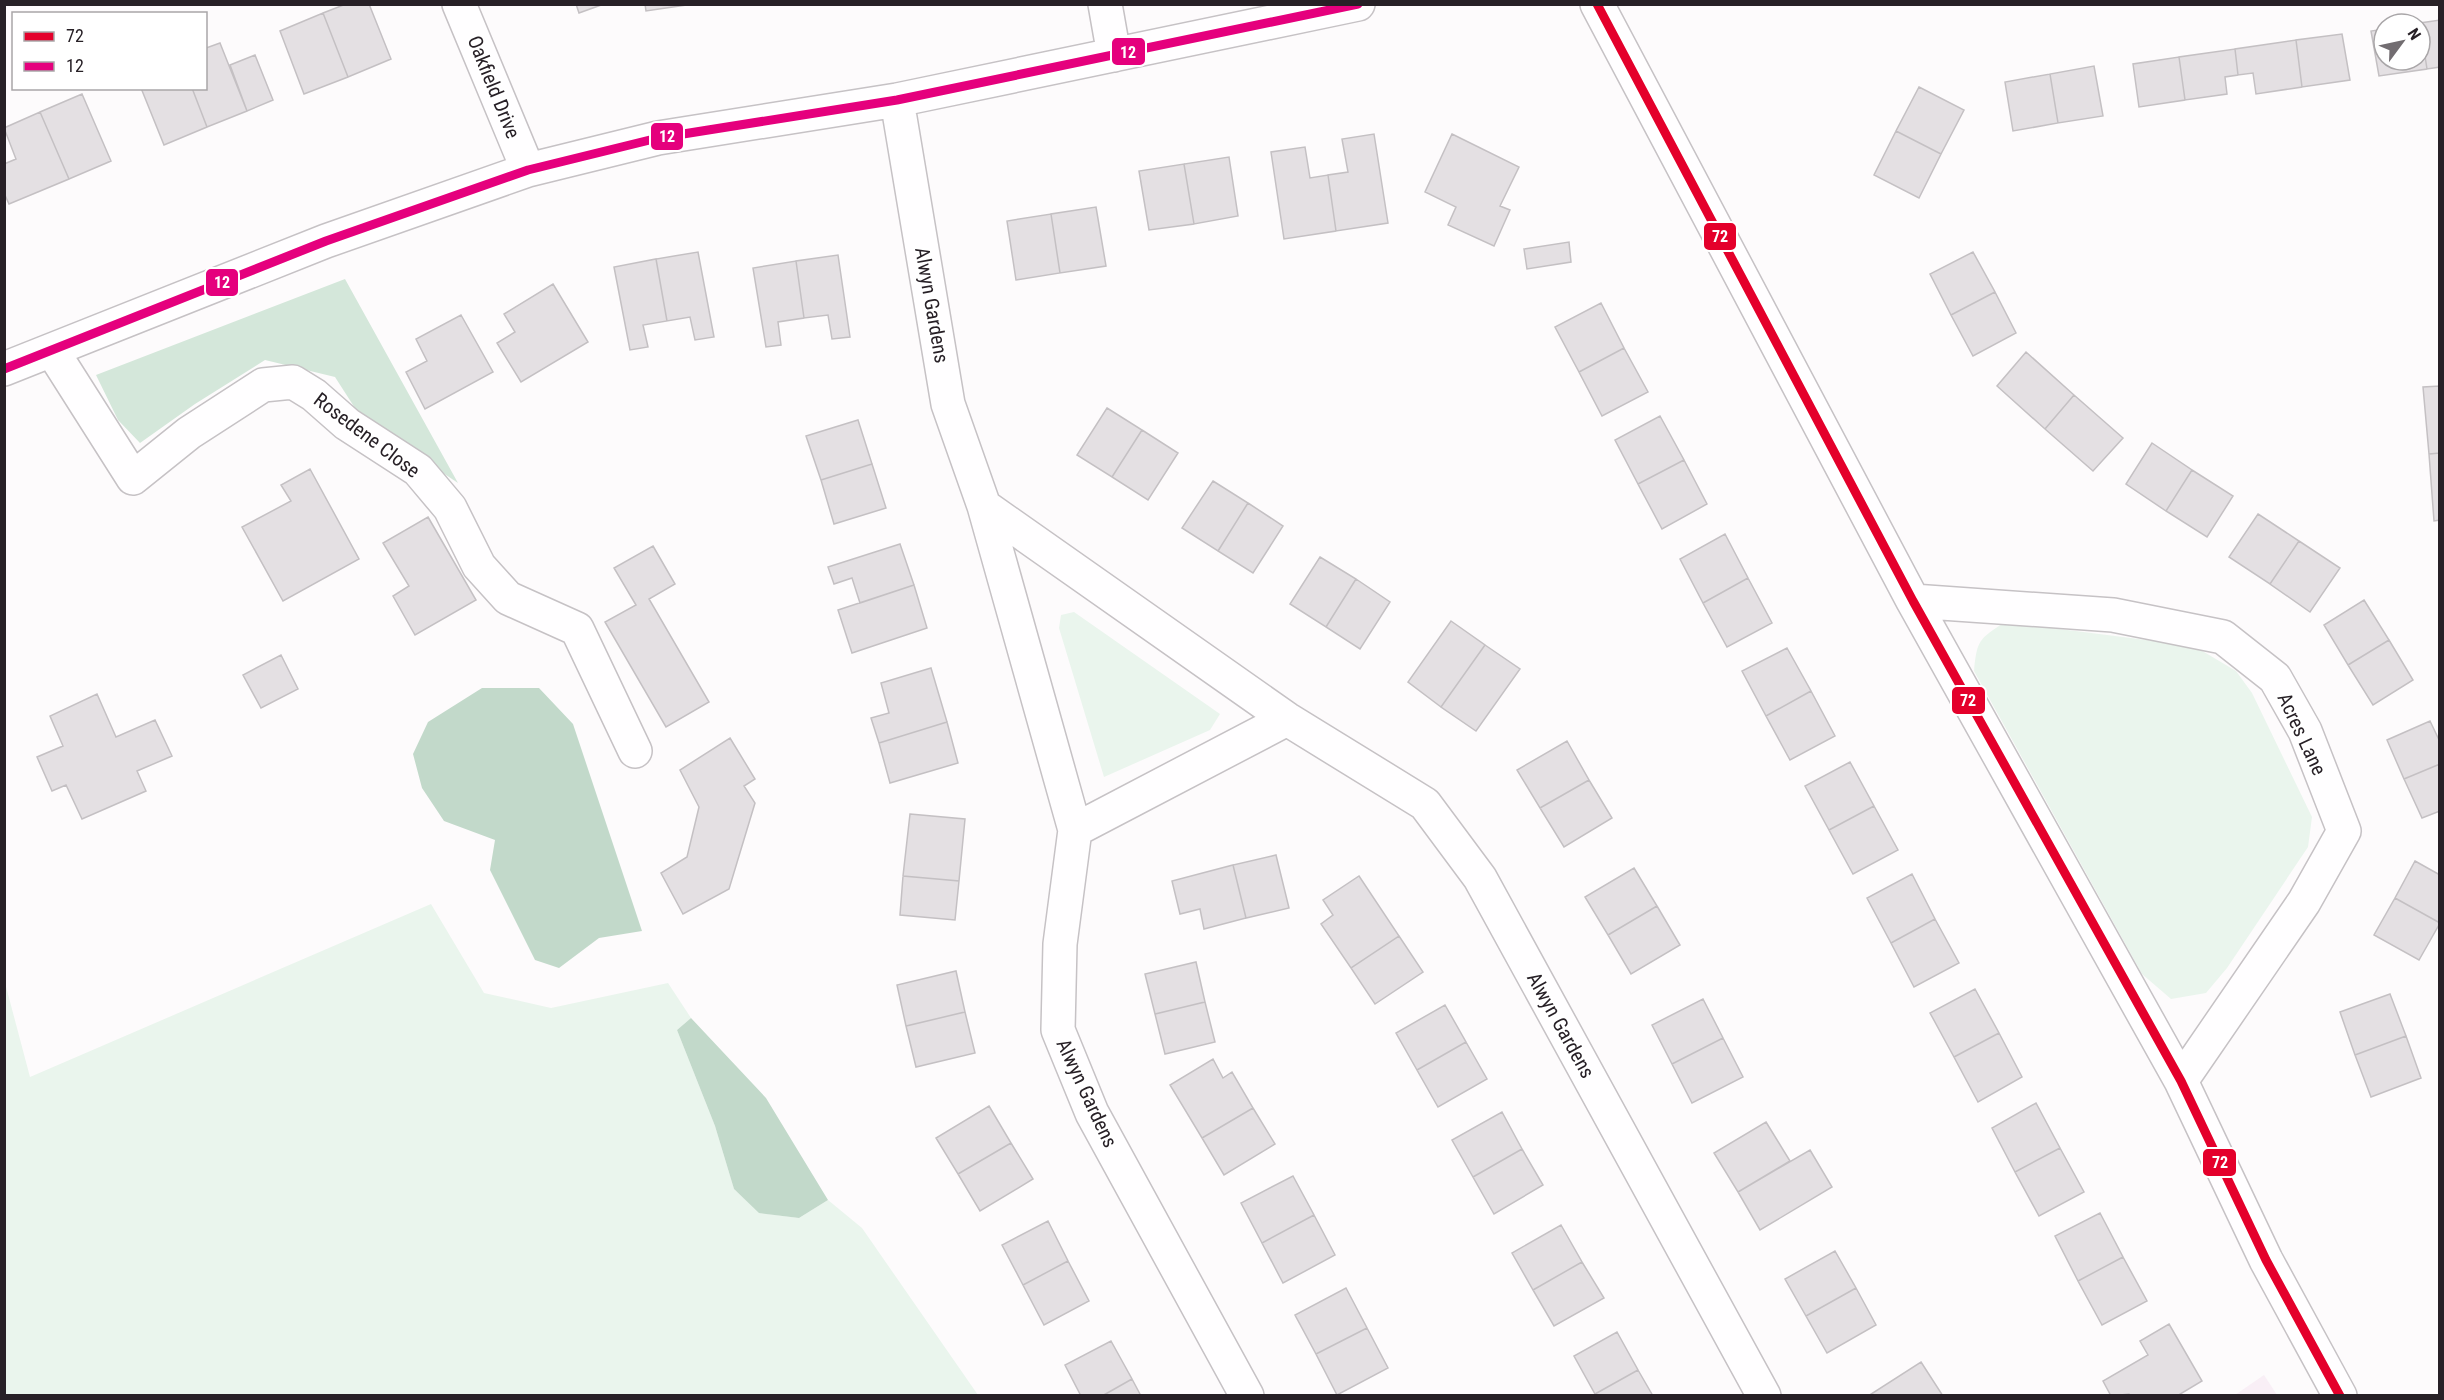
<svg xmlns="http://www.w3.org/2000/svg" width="2444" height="1400" font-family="'Roboto Condensed',sans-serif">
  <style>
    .built { fill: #f9eff6 }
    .green { fill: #eaf5ed }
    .forest { fill: #d4e7da }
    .water { fill: #c2d9ca }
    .building { fill: #e4e0e3; stroke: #c4c0c3; stroke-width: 1.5 }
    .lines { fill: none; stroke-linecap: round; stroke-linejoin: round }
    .minor-casing { stroke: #c6c2c5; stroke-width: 36 }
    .minor { stroke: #fffeff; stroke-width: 33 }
    .bus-1-casing { stroke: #fff; stroke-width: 14 }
    .bus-2-casing { stroke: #fff; stroke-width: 14 }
    .bus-1 { stroke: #e4002b; stroke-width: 9 }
    .bus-2 { stroke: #e5007d; stroke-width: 9 }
    .labels { text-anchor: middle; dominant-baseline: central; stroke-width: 4.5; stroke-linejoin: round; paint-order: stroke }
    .street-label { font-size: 20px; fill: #272026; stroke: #fff }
    .line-badge { stroke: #fff; stroke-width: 2 }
    .badge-label { font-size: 16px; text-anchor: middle; font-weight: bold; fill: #fff }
  </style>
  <rect width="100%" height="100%" fill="#fdfbfc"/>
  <!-- built -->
  <path class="built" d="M2264 1375 2277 1395H2235Z"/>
  <!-- green -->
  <path class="green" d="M1074 612 1220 714 1210 730 1104 777 1059 628 1061 615Z
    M2005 622 2194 646 2236 671 2252 693 2312 817 2308 847 2227 968 2206 993 2171 999 2142 974 1974 671C1977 640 1979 639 2005 622Z
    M431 904 484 993 551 1008 668 983 691 1018 677 1030 715 1126 734 1189 760 1213 799 1218 828 1200 862 1228 978 1395H5L4 979 30 1077Z"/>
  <!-- forest -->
  <path class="forest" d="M345 279 458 483 362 419 335 377 265 360 195 404 140 443 118 420 96 375Z"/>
  <!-- water -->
  <path class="water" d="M482 688H539L573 724 642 931 599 938 559 968 535 960 490 870 495 840 444 821 422 788 413 754 428 722Z
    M691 1018 766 1098 828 1200 799 1218 759 1213 734 1189 715 1126 677 1030Z"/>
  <!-- building -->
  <path class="building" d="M346 4H369L391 59 348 77 323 13Z
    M576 4H604L579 13Z
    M645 4H686V5L646 11Z
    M323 13 348 77 304 94 280 31Z
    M2440 20V67L2427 69 2420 23Z
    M2420 23 2427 69 2379 76 2371 31 2384 29V60H2420V24H2416Z
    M2342 34 2350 80 2302 87 2296 40Z
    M2296 40 2302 87 2256 94 2253 73 2238 75 2235 49Z
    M220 43 247 111 207 127 192 88H206V48Z
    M2235 49 2238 75 2225 77 2227 94 2185 100 2179 57Z
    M255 55 273 100 247 111 230 65Z
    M2179 57 2185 100 2139 107 2133 64Z
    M2094 66 2103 116 2058 123 2050 74Z
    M2050 74 2058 123 2013 131 2005 82Z
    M1919 87 1964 110 1941 154 1896 131Z
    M141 88H192L207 127 164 145Z
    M82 94 111 161 69 179 40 112Z
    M40 112 69 179 9 204 4 193V164L16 159 4 128Z
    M1896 131 1941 154 1919 198 1874 175Z
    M1374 134 1388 223 1336 231 1328 175 1348 172 1342 139Z
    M1452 134 1519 167 1500 206 1510 210 1494 246 1448 225 1456 207 1425 192Z
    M1305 147 1310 178 1328 175 1336 231 1284 239 1271 152Z
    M1229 157 1238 216 1194 224 1184 164Z
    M1184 164 1194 224 1149 230 1139 171Z
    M1096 207 1106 266 1060 273 1051 214Z
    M1051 214 1060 273 1016 280 1007 221Z
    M1569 242 1571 262 1527 269 1524 249Z
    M698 252 714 337 695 340 690 317 667 321 656 259Z
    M1973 252 1995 292 1951 315 1930 274Z
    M838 255 850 337 832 339 828 315 804 318 796 261Z
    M656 259 667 321 643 325 648 347 630 350 614 267Z
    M796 261 804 318 778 322 781 345 766 347 753 268Z
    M553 284 588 342 521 382 497 343 515 332 504 314Z
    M1995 292 2016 333 1973 356 1951 315Z
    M1601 303 1624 348 1579 372 1555 327Z
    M461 315 493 372 425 409 406 372 427 361 416 339Z
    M1624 348 1648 392 1602 416 1579 372Z
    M2026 352 2074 395 2045 429 1997 386Z
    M2440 386V453L2429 454 2423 387Z
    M2074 395 2123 438 2093 471 2045 429Z
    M1107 408 1142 430 1112 477 1077 455Z
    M1660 416 1684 460 1638 484 1615 440Z
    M858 420 872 464 821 480 806 436Z
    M1142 430 1178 453 1148 500 1112 477Z
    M2152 443 2192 470 2166 511 2126 484Z
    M2440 453V520L2434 521 2429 454Z
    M1684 460 1707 504 1662 529 1638 484Z
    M872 464 886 508 834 524 821 480Z
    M310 469 359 559 283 601 242 527 291 501 281 485Z
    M2192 470 2233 496 2207 537 2166 511Z
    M1213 481 1248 503 1218 551 1182 528Z
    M1248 503 1283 526 1253 573 1218 551Z
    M2258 514 2299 541 2270 584 2229 557Z
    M428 517 476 600 415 635 393 596 409 586 383 543Z
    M1725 534 1748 578 1703 603 1680 559Z
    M2299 541 2340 568 2310 612 2270 584Z
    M900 544 914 585 860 603 852 578 834 584 828 567Z
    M653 546 675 584 649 599 709 702 666 727 605 622 636 605 614 568Z
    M1320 557 1356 579 1326 627 1290 604Z
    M1748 578 1772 623 1727 647 1703 603Z
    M1356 579 1390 602 1360 649 1326 627Z
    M914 585 927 628 852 653 838 610Z
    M2364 600 2389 640 2348 665 2324 625Z
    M1451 621 1485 645 1441 707 1408 682Z
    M2389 640 2413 680 2373 705 2348 665Z
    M1485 645 1520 669 1476 731 1441 707Z
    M1787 648 1811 691 1766 716 1742 671Z
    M281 655 298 689 261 708 243 675Z
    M931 668 947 722 879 743 871 718 889 713 881 683Z
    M1811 691 1835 736 1790 760 1766 716Z
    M97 694 116 737 155 720 172 756 137 771 146 791 82 819 66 785 52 791 37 757 63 746 50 716Z
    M2430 721 2440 742V764L2404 779 2387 740Z
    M947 722 958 763 890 783 879 743Z
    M730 738 755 779 744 786 755 803 729 889 683 914 661 873 687 857 699 807 680 770Z
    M1567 741 1589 780 1540 808 1517 770Z
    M1850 762 1874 806 1829 830 1805 786Z
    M2440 764V811L2422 818 2404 779Z
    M1589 780 1612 818 1564 847 1540 808Z
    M1874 806 1898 850 1853 874 1829 830Z
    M910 814 965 819 959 881 903 876Z
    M1276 855 1289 908 1246 918 1233 865Z
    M2415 861 2440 875V923L2395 898Z
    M1233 865 1246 918 1204 929 1200 909 1180 914 1172 881Z
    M1634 868 1657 906 1608 935 1585 897Z
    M1912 874 1935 919 1891 943 1867 898Z
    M903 876 959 881 955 920 900 915Z
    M1359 876 1399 936 1351 968 1321 924 1333 915 1323 900Z
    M2395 898 2440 923 2419 960 2374 935Z
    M1657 906 1680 945 1631 974 1608 935Z
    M1935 919 1959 963 1914 987 1891 943Z
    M1399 936 1423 972 1375 1004 1351 968Z
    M1196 962 1205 1002 1155 1014 1145 974Z
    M956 971 965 1012 906 1026 897 985Z
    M1975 989 1999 1033 1954 1057 1930 1013Z
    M2390 994 2406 1036 2355 1055 2340 1012Z
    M1703 999 1723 1038 1672 1064 1652 1025Z
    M1205 1002 1215 1042 1165 1054 1155 1014Z
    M1445 1005 1466 1042 1417 1070 1396 1033Z
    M965 1012 975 1053 916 1067 906 1026Z
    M1999 1033 2022 1077 1978 1102 1954 1057Z
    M2406 1036 2421 1078 2371 1097 2355 1055Z
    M1723 1038 1743 1077 1692 1103 1672 1064Z
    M1466 1042 1487 1079 1438 1107 1417 1070Z
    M1213 1059 1223 1078 1232 1072 1253 1108 1202 1138 1170 1085Z
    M2036 1103 2060 1148 2015 1172 1992 1128Z
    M989 1106 1011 1143 958 1174 936 1138Z
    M1253 1108 1275 1144 1224 1175 1202 1138Z
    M1502 1112 1522 1149 1473 1177 1452 1140Z
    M1766 1122 1790 1161 1738 1192 1714 1153Z
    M1011 1143 1033 1179 980 1211 958 1174Z
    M2060 1148 2084 1192 2039 1216 2015 1172Z
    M1522 1149 1543 1185 1494 1214 1473 1177Z
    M1810 1150 1832 1187 1760 1230 1738 1192Z
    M1293 1176 1314 1215 1262 1243 1241 1203Z
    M2100 1213 2123 1257 2078 1281 2055 1236Z
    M1314 1215 1335 1255 1283 1283 1262 1243Z
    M1048 1221 1068 1261 1023 1285 1002 1245Z
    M1561 1225 1582 1262 1533 1290 1512 1253Z
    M1835 1251 1856 1288 1806 1316 1785 1279Z
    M2123 1257 2147 1301 2102 1325 2078 1281Z
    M1068 1261 1089 1301 1044 1325 1023 1285Z
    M1582 1262 1604 1298 1554 1326 1533 1290Z
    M1346 1288 1367 1328 1316 1354 1295 1315Z
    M1856 1288 1876 1325 1827 1353 1806 1316Z
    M2169 1324 2202 1381 2177 1396H2131L2129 1394 2111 1396 2103 1381 2148 1355 2140 1341Z
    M1367 1328 1388 1368 1337 1395 1316 1354Z
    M1617 1332 1638 1370 1595 1394 1574 1356Z
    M1111 1341 1132 1379 1102 1396H1081L1065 1365Z
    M1921 1362 1943 1396H1868Z
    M1638 1370 1653 1396H1596L1595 1394Z
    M1132 1379 1141 1396H1102Z"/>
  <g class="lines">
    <defs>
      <path id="minor" d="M459 4 528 170
        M1105 4 1114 55
        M1597 4 1913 601 2181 1081 2266 1260 2340 1396
        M897 100 948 404 984 506 1287 719 1425 804 1480 878 1764 1396
        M53 352 133 478 189 433 263 385 293 382 314 395 347 424 418 470 450 508 479 566 508 598 577 629 635 751
        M4 369 326 241 528 170 658 138 897 100 1358 4
        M984 506 1075 830
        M1913 601 2113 615 2223 637 2275 678 2305 731 2344 831 2304 902 2181 1081
        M1247 1396 1092 1113 1058 1030 1060 944 1075 830 1287 719"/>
    </defs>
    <!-- minor casing -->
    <use href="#minor" class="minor-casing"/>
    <!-- minor -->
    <use href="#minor" class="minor"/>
    <defs>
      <path id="bus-1" d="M1597 4 1913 601 2181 1081 2266 1260 2340 1396"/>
      <path id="bus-2" d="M4 369 326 241 528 170 658 138 897 100 1358 4"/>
    </defs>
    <!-- bus-1 casing -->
    <use href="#bus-1" class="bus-1-casing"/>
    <!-- bus-2 casing -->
    <use href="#bus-2" class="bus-2-casing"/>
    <!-- bus-1 -->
    <use href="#bus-1" class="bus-1"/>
    <!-- bus-2 -->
    <use href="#bus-2" class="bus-2"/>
  </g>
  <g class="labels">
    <!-- street labels -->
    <g class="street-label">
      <text transform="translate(494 87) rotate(68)">Oakfield Drive</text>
      <text transform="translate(932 305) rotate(80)">Alwyn Gardens</text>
      <text transform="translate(367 435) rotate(37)">Rosedene Close</text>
      <text transform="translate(2302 734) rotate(65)">Acres Lane</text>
      <text transform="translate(1561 1025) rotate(61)">Alwyn Gardens</text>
      <text transform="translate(1087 1093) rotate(65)">Alwyn Gardens</text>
    </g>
  </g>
  <g class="line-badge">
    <rect x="1111" y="37" width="35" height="29" rx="6" fill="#e5007d"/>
    <rect x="650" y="122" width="34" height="29" rx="6" fill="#e5007d"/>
    <rect x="1703" y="222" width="34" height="29" rx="6" fill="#e4002b"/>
    <rect x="205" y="268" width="34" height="29" rx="6" fill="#e5007d"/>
    <rect x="1951" y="686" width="35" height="29" rx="6" fill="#e4002b"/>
    <rect x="2202" y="1148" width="35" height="29" rx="6" fill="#e4002b"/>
  </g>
  <g class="badge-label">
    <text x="1128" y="58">12</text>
    <text x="667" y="142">12</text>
    <text x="1720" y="242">72</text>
    <text x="222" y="288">12</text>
    <text x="1968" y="706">72</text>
    <text x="2220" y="1168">72</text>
  </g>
  <!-- border -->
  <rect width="2444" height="1400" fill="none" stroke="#272026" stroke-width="12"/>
  <!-- legend -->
  <rect x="12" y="12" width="195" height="78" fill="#ffffff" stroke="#a9a6a8" stroke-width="1.5"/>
  <rect x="24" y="32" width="30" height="9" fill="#e4002b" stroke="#a9a6a8" stroke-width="1.5"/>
  <text x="66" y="42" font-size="18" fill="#272026">72</text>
  <rect x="24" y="62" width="30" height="9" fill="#e5007d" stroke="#a9a6a8" stroke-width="1.5"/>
  <text x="66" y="72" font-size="18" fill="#272026">12</text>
  <!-- north arrow -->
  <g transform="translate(2402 42) rotate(57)"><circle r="28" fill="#ffffff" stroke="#a9a6a8" stroke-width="1.5"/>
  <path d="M0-4.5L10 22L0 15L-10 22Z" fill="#726d71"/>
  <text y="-9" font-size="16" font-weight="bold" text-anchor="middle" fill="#272026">N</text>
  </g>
</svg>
